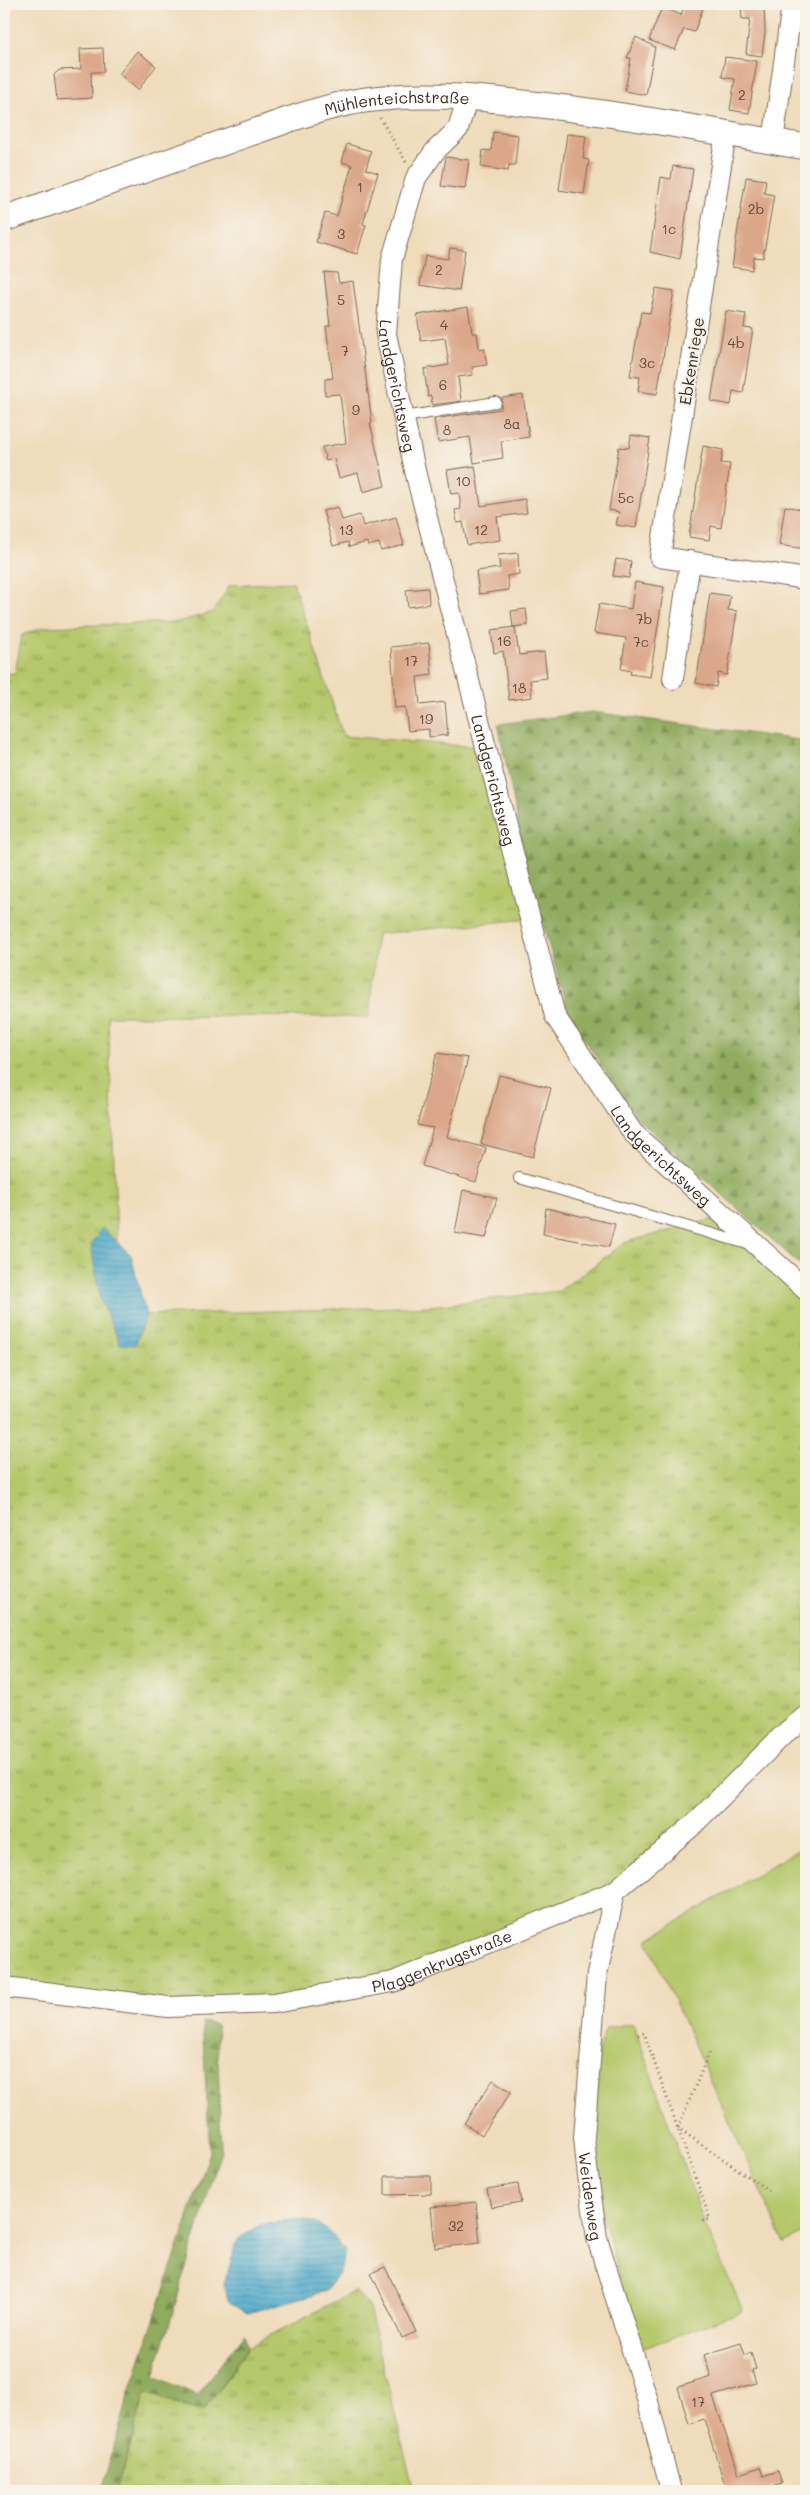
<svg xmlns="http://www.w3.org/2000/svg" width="810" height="2495" font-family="Mali,sans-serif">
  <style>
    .grass { fill: url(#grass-tufts); stroke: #787844 }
    .forest { fill: url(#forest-firs); stroke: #666b3e }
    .green { fill: #b5c76a; stroke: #787844 }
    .water { fill: url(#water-rules); stroke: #446a74 }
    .building { fill: #dba78a }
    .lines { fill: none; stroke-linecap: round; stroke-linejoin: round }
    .service-casing { stroke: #7a6855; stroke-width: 12 }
    .minor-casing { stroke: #7a6855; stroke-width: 22 }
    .tertiary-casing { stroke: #7a6855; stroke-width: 27 }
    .path { stroke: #7a6855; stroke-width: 3; stroke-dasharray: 1 4; stroke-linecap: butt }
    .service { stroke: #fff; stroke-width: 10 }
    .minor { stroke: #fff; stroke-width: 20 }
    .tertiary { stroke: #fff; stroke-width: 25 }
    .labels { text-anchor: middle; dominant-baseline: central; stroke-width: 4.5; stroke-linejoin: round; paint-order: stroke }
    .number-label { font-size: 14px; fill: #634939 }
    .street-label { font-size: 16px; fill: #3b2a1e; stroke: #f7f3e8 }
  </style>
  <defs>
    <pattern id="grass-tufts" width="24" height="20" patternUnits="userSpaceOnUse" patternTransform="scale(1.25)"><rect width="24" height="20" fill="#b5c76a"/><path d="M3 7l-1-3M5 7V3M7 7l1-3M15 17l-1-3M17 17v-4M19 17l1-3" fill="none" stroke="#94a257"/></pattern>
    <pattern id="forest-firs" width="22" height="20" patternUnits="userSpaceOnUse" patternTransform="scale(1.25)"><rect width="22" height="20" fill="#90ac5e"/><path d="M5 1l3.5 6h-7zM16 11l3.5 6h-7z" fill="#778c4d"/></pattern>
    <pattern id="water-rules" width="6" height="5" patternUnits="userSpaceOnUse" patternTransform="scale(1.25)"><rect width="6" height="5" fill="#4da9cb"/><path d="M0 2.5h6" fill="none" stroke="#418aa4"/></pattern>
  </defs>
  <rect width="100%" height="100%" fill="#f7f3e8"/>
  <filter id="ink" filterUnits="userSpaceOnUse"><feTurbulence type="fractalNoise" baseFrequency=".02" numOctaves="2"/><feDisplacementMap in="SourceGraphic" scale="10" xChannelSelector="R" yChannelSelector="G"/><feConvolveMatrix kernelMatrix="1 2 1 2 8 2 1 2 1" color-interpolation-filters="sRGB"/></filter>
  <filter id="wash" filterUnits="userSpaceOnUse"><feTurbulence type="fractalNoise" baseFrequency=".0096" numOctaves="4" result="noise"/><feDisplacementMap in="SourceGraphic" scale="20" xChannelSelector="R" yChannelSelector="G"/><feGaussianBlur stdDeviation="1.12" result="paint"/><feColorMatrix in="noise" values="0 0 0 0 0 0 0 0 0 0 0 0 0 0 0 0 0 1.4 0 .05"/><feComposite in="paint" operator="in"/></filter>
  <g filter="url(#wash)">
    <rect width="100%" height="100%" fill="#efdcbb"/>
    <!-- grass -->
    <path class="grass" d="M293 582 343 736 478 747 529 919 377 934 369 1017 108 1016 117 1241 135 1345 146 1315 431 1306 559 1291 626 1242 725 1216 806 1290V1716L615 1891 393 1982 219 2006 4 1987V674L15 673 22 635 44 627 178 622 213 612 230 585Z
      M355 2291 368 2305 414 2491H117L145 2392 203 2412 248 2347Z"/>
    <!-- forest -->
    <path class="forest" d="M592 712 806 741V1270L637 1118 570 1018 529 877 498 724Z
      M202 2022 217 2025 221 2150 154 2376 197 2395 244 2334 248 2347 203 2412 145 2393 117 2491H101L129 2395 210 2152Z"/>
    <!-- green -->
    <path class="green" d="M806 1845V2232L784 2243 647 1940Z
      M633 2023 703 2220 743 2311 639 2350 602 2214 593 2135 598 2051 606 2028Z"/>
    <!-- water -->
    <path class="water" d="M102 1228 131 1255 146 1315 135 1345 120 1344 100 1299 91 1245Z
      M296 2219C322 2221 329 2231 345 2251L340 2271 326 2291 247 2313 228 2301 224 2283 238 2239 260 2225Z"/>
    <g id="blocks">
      <!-- building -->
      <path class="building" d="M685 4 703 8 694 32 684 29 675 50 649 40 662 7 681 15Z
        M741 4H764L765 32 762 56 746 54 750 19H742Z
        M636 37 655 47 646 95 625 91 631 58H627Z
        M103 48 104 72H91L92 98 57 100 54 75 59 70 81 69 80 49Z
        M137 51 156 66 138 90 119 74Z
        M725 57 757 61 749 113 730 110 735 79 722 77Z
        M493 132 518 135 515 165H509L508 171 481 167 483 150 491 151Z
        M567 134 586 136 583 159 589 160 584 194 559 190Z
        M347 144 371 151 366 169 378 173 363 224 366 225 357 254 316 242 325 213 337 216 352 165 342 162Z
        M446 157 469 160 465 189 441 186Z
        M673 166 693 169 680 259 650 252 661 177 671 179Z
        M746 177 766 180 764 193 774 195 763 258 754 257 752 270 732 267Z
        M450 248 465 250 459 291 420 285 425 256 448 259Z
        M324 272 337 273 339 283 353 281 372 423H370L385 486 363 492 358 473 339 478 334 459 326 461 322 447 346 443 340 394 325 395V379L333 378 326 326H330Z
        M656 288 674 291 657 394 638 391 640 377 630 376 641 312 650 313Z
        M468 307 472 333H477L479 349 484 348 487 365 472 367 473 375 458 377 461 401 432 405 431 396 428 397 424 369 449 365 445 338 421 341 417 315Z
        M726 311 746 314 744 328 753 329 743 393 733 391 731 405 711 401Z
        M523 395 529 437 501 441 503 458 474 463 470 437 438 442 434 419 501 409 502 398Z
        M631 435 650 438 636 528 616 525 619 512 609 510 619 447 629 448Z
        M703 446 723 450 721 463 730 464 721 528 711 526 709 540 689 537Z
        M475 466 481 506 525 499 527 513 497 517 500 540 467 545 463 522 457 523 455 510 461 509 459 493 451 494 447 470Z
        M785 506 806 510V549L779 545Z
        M338 507 342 520 360 515 363 526 396 517 404 545 381 551 379 543 368 546 367 542 349 547 348 542 333 546 323 511Z
        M518 553 519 574 507 576 509 590 479 594 476 571 500 568 498 555Z
        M616 559 631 561 629 578 613 576Z
        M635 582 664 587 650 677 630 674 631 671 621 669 626 638 594 633 599 604 631 609Z
        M428 588 429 604 408 607 406 590Z
        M710 593 730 596 728 610 737 611 727 675 718 673 716 687 696 683Z
        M526 609 528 625 513 627 511 611Z
        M515 627 519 655 544 652 547 678 530 680 532 697 509 700 503 651 494 653 491 630Z
        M429 643 432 675 417 677 420 705 445 702 448 735 429 737V729L408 731 405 707 395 708 391 647Z
        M437 1053 468 1058 447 1137 486 1148 476 1182 422 1166 433 1128 417 1125Z
        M499 1075 551 1088 533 1157 481 1144Z
        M463 1190 497 1198 486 1238 455 1233Z
        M546 1208 615 1224 609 1247 543 1234Z
        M493 2080 511 2092 482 2135 464 2123Z
        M385 2176H431V2194L385 2195Z
        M518 2184 521 2202 491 2207 487 2189Z
        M476 2202 480 2243 435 2248 431 2207Z
        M385 2267 416 2332 402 2338 371 2273Z
        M741 2343 745 2355 751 2353 756 2369 752 2370 756 2383 713 2396 739 2474 760 2467 763 2476 778 2471 782 2484 760 2491H727L704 2419 689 2424 678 2387 711 2377 704 2355Z"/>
    </g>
  </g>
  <g filter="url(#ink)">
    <use href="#blocks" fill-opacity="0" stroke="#7a6855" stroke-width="1"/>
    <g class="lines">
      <defs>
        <path id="service" d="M404 417 496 402
          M519 1178 751 1245"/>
        <g id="minor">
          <path id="s1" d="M468 96 458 129 435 151 416 178 392 259 386 334 416 475 555 1016 633 1133 806 1290"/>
          <path d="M726 133 660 557 806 579"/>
          <path d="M773 142 792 4"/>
          <path d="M673 679 690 561"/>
          <path id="s2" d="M615 1891 597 1974 584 2137 587 2168 597 2238 647 2398 671 2491"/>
          <path id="s3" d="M4 1987 168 2007 274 2003 393 1982 615 1891 692 1826 784 1734 806 1716"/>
        </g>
        <g id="tertiary">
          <path id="s4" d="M4 219 285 121C311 112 338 104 365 100 421 92 477 97 532 104 624 114 715 132 806 147"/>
        </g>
      </defs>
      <!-- service casing -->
      <use href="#service" class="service-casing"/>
      <!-- minor casing -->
      <use href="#minor" class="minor-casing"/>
      <!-- tertiary casing -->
      <use href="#tertiary" class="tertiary-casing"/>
      <!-- path -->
      <path class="path" d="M380 118 406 162
        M638 2035 644 2033 710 2219 703 2220
        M709 2053 678 2128 769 2191"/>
      <!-- service -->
      <use href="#service" class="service"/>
      <!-- minor -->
      <use href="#minor" class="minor"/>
      <!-- tertiary -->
      <use href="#tertiary" class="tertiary"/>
    </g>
  </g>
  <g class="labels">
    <!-- number labels -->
    <g class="number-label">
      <text x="742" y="94">2</text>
      <text x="360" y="186">1</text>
      <text x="756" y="208">2b</text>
      <text x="669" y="228">1c</text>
      <text x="341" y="233">3</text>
      <text x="439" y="269">2</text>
      <text x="341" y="299">5</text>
      <text x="444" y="324">4</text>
      <text x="736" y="342">4b</text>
      <text x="345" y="350">7</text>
      <text x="647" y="362">3c</text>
      <text x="443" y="384">6</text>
      <text x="356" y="409">9</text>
      <text x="512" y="423">8a</text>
      <text x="447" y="429">8</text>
      <text x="463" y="480">10</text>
      <text x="626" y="497">5c</text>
      <text x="346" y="529">13</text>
      <text x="481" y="529">12</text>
      <text x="644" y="618">7b</text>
      <text x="504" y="640">16</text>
      <text x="641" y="641">7c</text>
      <text x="411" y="660">17</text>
      <text x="519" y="687">18</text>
      <text x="426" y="718">19</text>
      <text x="456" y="2225">32</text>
      <text x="698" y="2401">17</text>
    </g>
    <!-- street labels -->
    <g class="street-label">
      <text stroke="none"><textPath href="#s4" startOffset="412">Mühlenteichstraße</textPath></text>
      <text transform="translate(691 361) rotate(-81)">Ebkenriege</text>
      <text stroke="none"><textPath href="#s1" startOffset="312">Landgerichtsweg</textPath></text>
      <text stroke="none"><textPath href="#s1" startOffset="718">Landgerichtsweg</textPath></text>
      <text stroke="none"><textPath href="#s1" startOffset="1138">Landgerichtsweg</textPath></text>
      <text stroke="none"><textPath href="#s3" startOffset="445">Plaggenkrugstraße</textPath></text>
      <text stroke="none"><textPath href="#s2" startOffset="308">Weidenweg</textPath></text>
    </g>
  </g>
  <!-- margin -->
  <rect width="810" height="2495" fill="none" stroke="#f7f3e8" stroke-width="20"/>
</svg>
